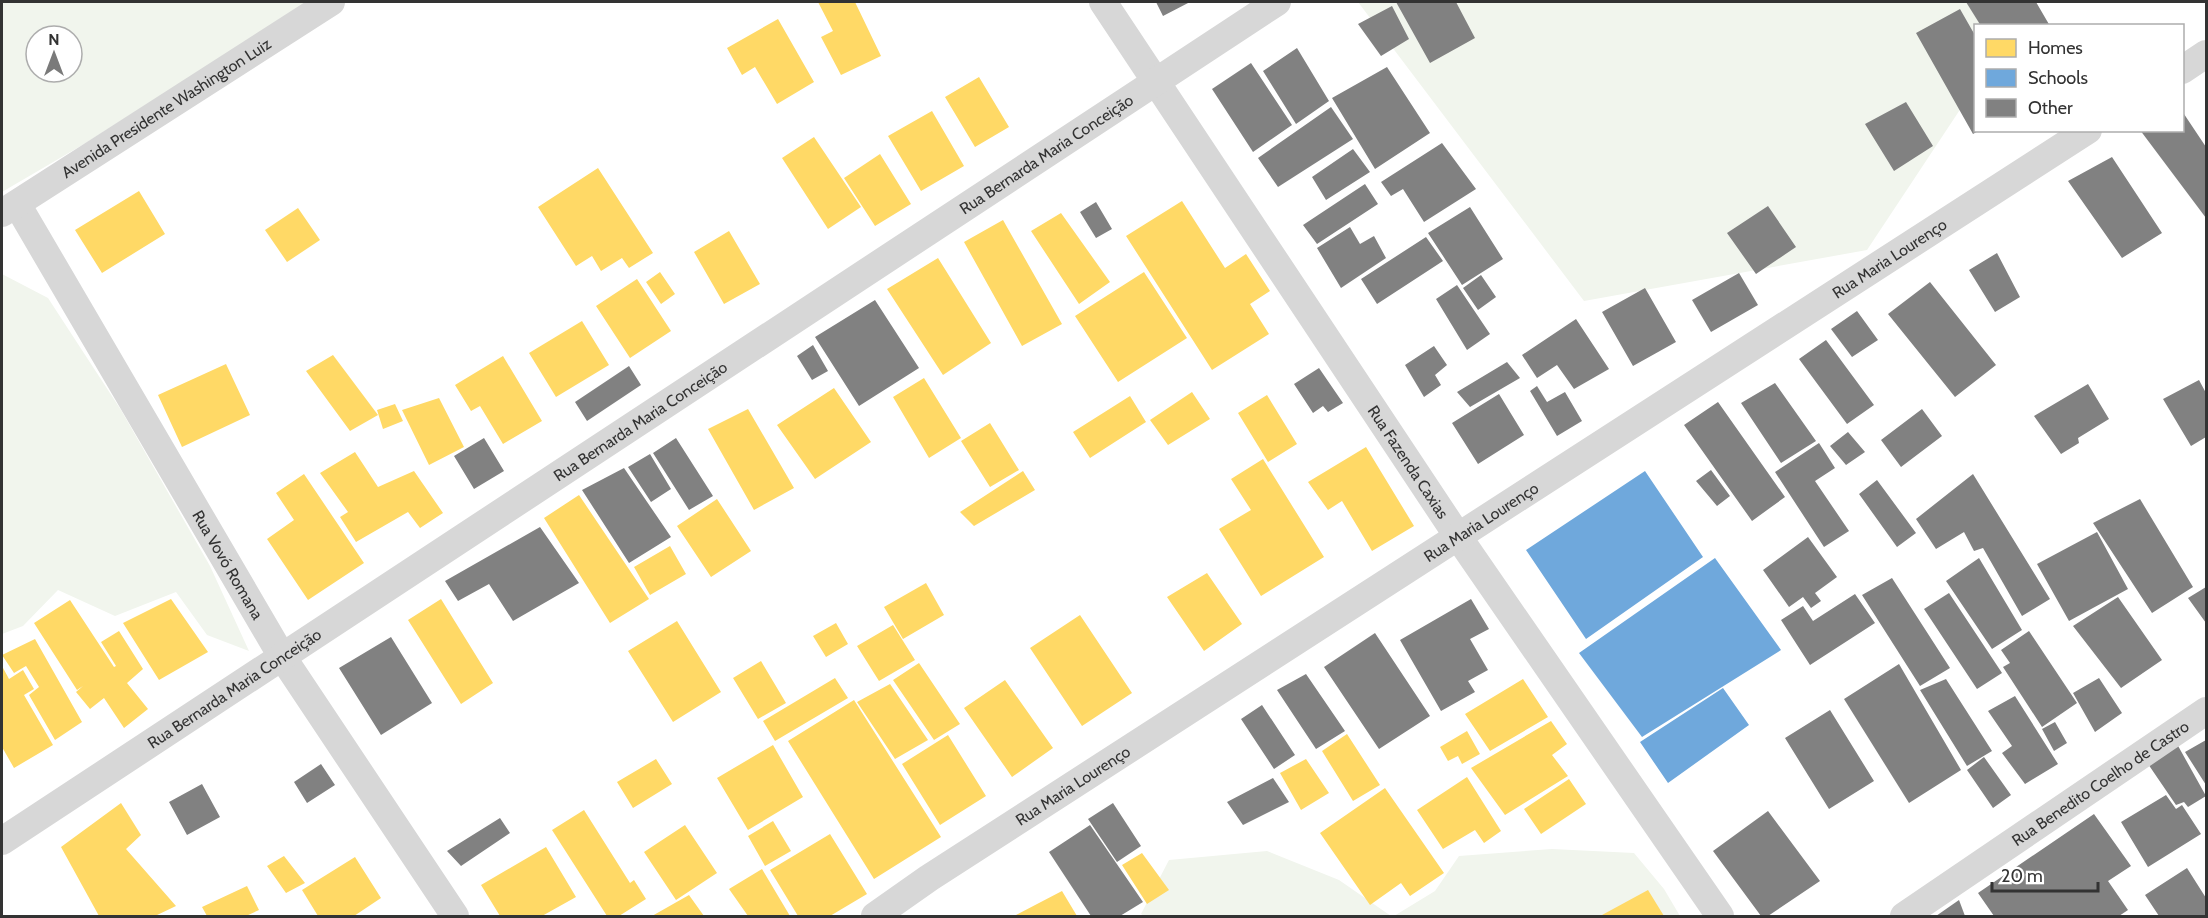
<svg xmlns="http://www.w3.org/2000/svg" width="2208" height="918" font-family="Cabin,sans-serif">
  <style>
    .green { fill: #f1f5ed; fill-rule: evenodd }
    .homes { fill: #ffd966 }
    .schools { fill: #6fa8dc }
    .building { fill: #818181 }
    .lines { fill: none; stroke-linecap: round; stroke-linejoin: round }
    .street { stroke: #d7d7d7; stroke-width: 28 }
    .labels { text-anchor: middle; dominant-baseline: central; stroke-width: 6; stroke-linejoin: round; paint-order: stroke }
    .street-label { font-size: 16px; fill: #333; stroke: #fff }
  </style>
  <rect width="100%" height="100%" fill="#fff"/>
  <!-- green -->
  <path class="green" d="M2 2H308L84 144 2 192ZM36 36H72V72H36Z
    M1358 2H2033L2017 25 1976 26 1975 87 1867 250 1584 301Z
    M2 274 48 298 121 410 210 566 249 651 207 635 176 592 115 616 58 590 23 626 2 634Z
    M1552 849 1634 853 1664 889 1680 916H1394L1435 891 1459 856Z
    M1267 851 1339 880 1391 916H1144L1141 914 1169 860Z"/>
  <!-- homes -->
  <path class="homes" d="M818 2H855L881 56 841 75 821 37 833 31Z
    M778 19 814 82 777 104 755 67 742 75 727 48Z
    M979 77 1009 127 975 147 945 97Z
    M932 111 964 166 921 191 888 136Z
    M814 137 861 207 828 229 782 158Z
    M880 154 911 204 875 226 844 178Z
    M598 168 653 253 629 268 622 258 601 271 592 256 576 266 538 207Z
    M139 191 165 234 102 273 75 230Z
    M1182 201 1225 268 1246 254 1270 291 1250 304 1269 334 1212 370 1126 236Z
    M298 208 320 240 287 262 265 230Z
    M1061 213 1110 282 1079 304 1031 231Z
    M1003 220 1062 324 1022 346 964 242Z
    M729 231 760 284 724 304 694 252Z
    M938 258 991 343 943 375 887 289Z
    M660 272 675 294 661 304 646 282Z
    M1144 272 1187 338 1118 382 1075 316Z
    M637 279 671 331 630 358 596 306Z
    M582 321 609 365 556 397 529 353Z
    M333 355 378 415 350 431 306 371Z
    M503 356 542 421 503 444 480 406 471 411 455 385Z
    M226 364 250 415 182 447 158 395Z
    M924 378 961 438 929 458 893 397Z
    M834 388 871 442 815 479 777 425Z
    M1192 392 1210 419 1168 445 1150 420Z
    M1267 395 1297 444 1268 462 1238 413Z
    M1130 396 1146 422 1090 458 1073 432Z
    M439 398 464 447 429 465 402 410Z
    M395 404 403 421 383 429 377 410Z
    M748 409 794 488 754 510 708 429Z
    M990 423 1019 470 990 487 961 441Z
    M1366 447 1414 526 1372 551 1342 501 1328 510 1308 482Z
    M355 452 378 487 414 471 443 513 420 528 408 512 356 542 340 517 348 512 320 473Z
    M1263 459 1324 557 1261 596 1219 529 1251 510 1231 479Z
    M1023 471 1035 490 974 526 960 512Z
    M304 474 364 563 308 600 267 539 294 520 276 493Z
    M579 495 649 599 610 623 544 518Z
    M717 499 751 551 711 577 677 526Z
    M670 546 686 574 650 595 634 567Z
    M1207 573 1242 624 1204 651 1167 597Z
    M926 583 944 615 903 639 884 607Z
    M171 599 208 652 159 680 123 623Z
    M441 599 493 683 461 704 408 620Z
    M70 600 114 667 116 666 101 642 119 631 143 669 127 683 148 709 124 728 104 698 90 709 76 692 83 686 77 690 34 623Z
    M1080 615 1132 693 1082 726 1030 648Z
    M677 621 721 692 673 722 628 651Z
    M836 623 848 644 826 657 813 636Z
    M893 625 915 660 879 681 857 646Z
    M35 639 82 722 55 740 29 695 39 687 26 666 14 673 2 655Z
    M761 661 786 703 758 719 733 678Z
    M919 663 960 724 934 740 893 680Z
    M2 666 9 679 23 670 34 689 24 695 53 745 14 768 2 747Z
    M835 678 848 698 775 741 763 721Z
    M1523 679 1548 717 1490 751 1465 714Z
    M1005 680 1053 748 1012 777 964 708Z
    M890 684 928 740 895 759 857 702Z
    M854 700 941 837 874 879 788 741Z
    M1551 721 1567 744 1552 755 1568 776 1505 815 1471 768Z
    M1467 731 1480 754 1462 764 1458 756 1448 761 1440 747Z
    M1347 734 1380 785 1353 801 1322 751Z
    M948 735 986 796 940 825 902 764Z
    M773 745 803 797 748 830 717 778Z
    M656 759 672 784 633 808 617 782Z
    M1306 759 1329 793 1301 810 1280 773Z
    M1467 777 1501 831 1484 843 1475 830 1443 849 1417 810Z
    M1569 779 1586 804 1541 834 1524 809Z
    M1385 788 1444 873 1410 896 1401 883 1370 905 1320 833Z
    M121 803 141 835 126 849 176 906 155 916H99L61 847Z
    M584 810 630 883 634 880 646 899 619 916H607L552 830Z
    M773 821 791 851 765 866 748 836Z
    M685 825 717 873 676 900 644 852Z
    M830 834 867 894 830 916H798L770 870Z
    M546 847 576 897 542 916H500L481 885Z
    M1142 853 1169 890 1147 904 1122 865Z
    M284 856 305 883 286 893 267 866Z
    M355 857 381 898 354 916H318L302 890Z
    M762 869 790 916H748L729 889Z
    M247 886 259 910 246 916H207L202 907Z
    M1648 890 1664 916 1602 915Z
    M1062 891 1077 916H1014Z
    M689 895 704 916H652Z"/>
  <!-- schools -->
  <path class="schools" d="M1645 471 1703 557 1586 639 1526 550Z
    M1715 558 1781 650 1642 737 1579 653Z
    M1723 688 1749 725 1668 783 1640 742Z"/>
  <!-- building -->
  <path class="building" d="M1156 2H1190L1163 16Z
    M1396 2H1456L1475 38 1430 63Z
    M1966 2H2036L2050 26H1981Z
    M1392 6 1409 39 1381 56 1358 24Z
    M1960 9 1976 37V130H1980L1973 134 1916 33Z
    M1297 48 1329 101 1296 124 1263 71Z
    M1251 63 1292 125 1253 152 1212 89Z
    M1387 67 1430 133 1375 169 1332 98Z
    M1906 102 1933 146 1894 171 1865 124Z
    M1331 107 1353 139 1278 187 1258 158Z
    M2182 111 2206 147V218L2140 130H2182Z
    M1442 143 1476 189 1424 222 1403 189 1391 196 1381 182Z
    M1353 149 1370 172 1326 200 1312 177Z
    M2112 157 2162 233 2122 258 2068 181Z
    M1365 184 1378 204 1317 244 1303 225Z
    M1096 202 1112 229 1096 238 1080 212Z
    M1768 206 1796 247 1756 274 1727 233Z
    M1470 207 1503 259 1462 285 1428 233Z
    M1350 227 1360 244 1374 236 1386 258 1341 288 1317 248Z
    M1426 237 1443 261 1377 304 1361 279Z
    M1997 253 2020 297 1995 312 1969 270Z
    M1739 273 1758 305 1711 332 1692 300Z
    M1481 275 1496 297 1478 310 1463 288Z
    M1930 282 1996 365 1955 397 1888 314Z
    M1457 285 1490 334 1467 350 1436 299Z
    M1645 288 1676 342 1633 366 1602 312Z
    M875 300 919 368 859 406 815 337Z
    M1857 311 1878 340 1852 357 1831 329Z
    M1576 319 1609 369 1574 389 1557 365 1537 378 1522 355Z
    M1826 340 1874 405 1847 424 1799 359Z
    M813 345 828 371 812 380 797 356Z
    M1434 346 1447 365 1435 375 1441 385 1424 397 1405 365Z
    M1507 362 1520 378 1470 407 1457 392Z
    M629 366 641 385 587 421 575 402Z
    M1319 368 1343 403 1328 412 1323 406 1313 413 1294 384Z
    M2199 380 2206 393V437L2191 446 2163 399Z
    M1775 383 1816 441 1781 463 1741 403Z
    M2088 384 2109 419 2078 438 2079 443 2061 454 2034 416Z
    M1537 386 1547 402 1565 392 1582 421 1557 436 1530 391Z
    M1499 394 1524 435 1478 464 1452 423Z
    M1718 402 1785 497 1752 521 1684 425Z
    M1922 409 1942 436 1901 467 1881 440Z
    M1848 432 1865 452 1846 465 1830 446Z
    M484 438 504 471 474 489 454 456Z
    M676 438 713 496 689 510 653 453Z
    M1819 443 1835 468 1815 481 1849 531 1824 547 1775 472Z
    M650 454 671 489 651 502 628 467Z
    M624 468 671 537 629 563 582 490Z
    M1711 470 1730 496 1717 506 1696 481Z
    M1973 474 2050 599 2022 616 1983 548 1974 551 1964 532 1936 549 1916 519Z
    M1877 480 1916 533 1897 547 1859 494Z
    M2140 499 2193 587 2152 613 2093 523Z
    M540 527 579 583 513 621 489 584 458 601 445 581Z
    M2097 532 2128 589 2069 621 2037 564Z
    M1808 537 1837 577 1815 593 1821 601 1811 608 1803 597 1789 607 1763 570Z
    M1979 558 2022 630 1992 649 1946 581Z
    M1892 578 1950 668 1920 686 1862 595Z
    M2206 587V623L2188 598Z
    M1949 593 2002 673 1977 689 1924 609Z
    M1855 594 1875 623 1810 665 1781 620 1803 606 1813 621Z
    M2118 597 2162 660 2121 688 2073 626Z
    M1471 599 1489 629 1470 639 1488 670 1468 681 1475 692 1441 711 1400 640Z
    M2029 631 2077 703 2042 727 2003 667 2010 663 2001 650Z
    M1375 633 1430 716 1379 749 1324 667Z
    M391 637 432 703 381 735 339 668Z
    M1899 664 1961 770 1909 803 1844 699Z
    M1306 674 1345 731 1316 749 1277 690Z
    M2099 678 2122 713 2095 732 2073 693Z
    M1946 679 1992 751 1967 766 1920 690Z
    M2015 696 2058 764 2025 784 2002 753 2012 746 1988 711Z
    M1262 705 1295 755 1274 769 1241 719Z
    M1830 710 1874 781 1829 809 1785 738Z
    M2055 722 2067 743 2054 751 2042 729Z
    M2206 740V785L2185 752Z
    M2177 744 2206 796 2188 807 2184 802 2176 805 2146 761Z
    M1984 757 2011 795 1993 808 1967 770Z
    M321 764 335 785 307 803 294 782Z
    M1273 778 1289 802 1243 825 1227 802Z
    M202 784 220 817 187 835 169 802Z
    M2166 795 2176 809 2182 805 2201 834 2148 867 2121 822Z
    M1113 803 1141 846 1117 862 1088 819Z
    M1768 811 1820 881 1768 916H1761L1713 851Z
    M2094 814 2131 866 2108 881 2128 910 2119 916H1994L1978 893Z
    M500 818 510 833 461 866 447 851Z
    M1090 825 1143 902 1120 916H1091L1049 852Z
    M2187 868 2206 898V916H2159L2145 895Z
    M1959 900 1965 916H1936Z"/>
  <g class="lines">
    <!-- street -->
    <g class="street">
      <path id="s1" d="M1103 2 1459 538 1720 916"/>
      <path d="M2182 70 2206 54"/>
      <path id="s2" d="M17 204 281 655 455 916"/>
      <path id="s3" d="M2 213 331 2"/>
      <path id="s4" d="M2 841 1277 2"/>
      <path id="s5" d="M875 916 929 878 2088 130"/>
      <path id="s6" d="M1904 916 2206 711"/>
    </g>
  </g>
  <g class="labels">
    <!-- street labels -->
    <g class="street-label">
      <text stroke="none"><textPath href="#s3" startOffset="195">Avenida Presidente Washington Luiz</textPath></text>
      <text stroke="none"><textPath href="#s4" startOffset="1250">Rua Bernarda Maria Conceição</textPath></text>
      <text stroke="none"><textPath href="#s5" startOffset="1209">Rua Maria Lourenço</textPath></text>
      <text stroke="none"><textPath href="#s4" startOffset="764">Rua Bernarda Maria Conceição</textPath></text>
      <text stroke="none"><textPath href="#s1" startOffset="552">Rua Fazenda Caxias</textPath></text>
      <text stroke="none"><textPath href="#s5" startOffset="723">Rua Maria Lourenço</textPath></text>
      <text stroke="none"><textPath href="#s2" startOffset="418">Rua Vovó Romana</textPath></text>
      <text stroke="none"><textPath href="#s4" startOffset="278">Rua Bernarda Maria Conceição</textPath></text>
      <text stroke="none"><textPath href="#s6" startOffset="237">Rua Benedito Coelho de Castro</textPath></text>
      <text stroke="none"><textPath href="#s5" startOffset="237">Rua Maria Lourenço</textPath></text>
    </g>
  </g>
  <!-- border -->
  <rect width="2208" height="918" fill="none" stroke="#333333" stroke-width="6"/>
  <!-- legend -->
  <rect x="1974" y="24" width="210" height="108" fill="#ffffff" stroke="#adadad" stroke-width="1.5"/>
  <rect x="1986" y="39" width="30" height="18" fill="#ffd966" stroke="#adadad" stroke-width="1.5"/>
  <text x="2028" y="54" font-size="18" fill="#333333">Homes</text>
  <rect x="1986" y="69" width="30" height="18" fill="#6fa8dc" stroke="#adadad" stroke-width="1.5"/>
  <text x="2028" y="84" font-size="18" fill="#333333">Schools</text>
  <rect x="1986" y="99" width="30" height="18" fill="#818181" stroke="#adadad" stroke-width="1.5"/>
  <text x="2028" y="114" font-size="18" fill="#333333">Other</text>
  <!-- north arrow -->
  <g transform="translate(54 54)"><circle r="28" fill="#ffffff" stroke="#adadad" stroke-width="1.5"/>
  <path d="M0-4.5L10 22L0 15L-10 22Z" fill="#7a7a7a"/>
  <text y="-9" font-size="16" font-weight="bold" text-anchor="middle" fill="#333333">N</text>
  </g>
  <!-- scale -->
  <path d="M1992 882v9h106v-9" fill="none" stroke="#333333" stroke-width="3"/>
  <text x="2001" y="882" font-size="18" fill="#333333" stroke="#ffffff" stroke-width="4.5" paint-order="stroke">20 m</text>
</svg>
